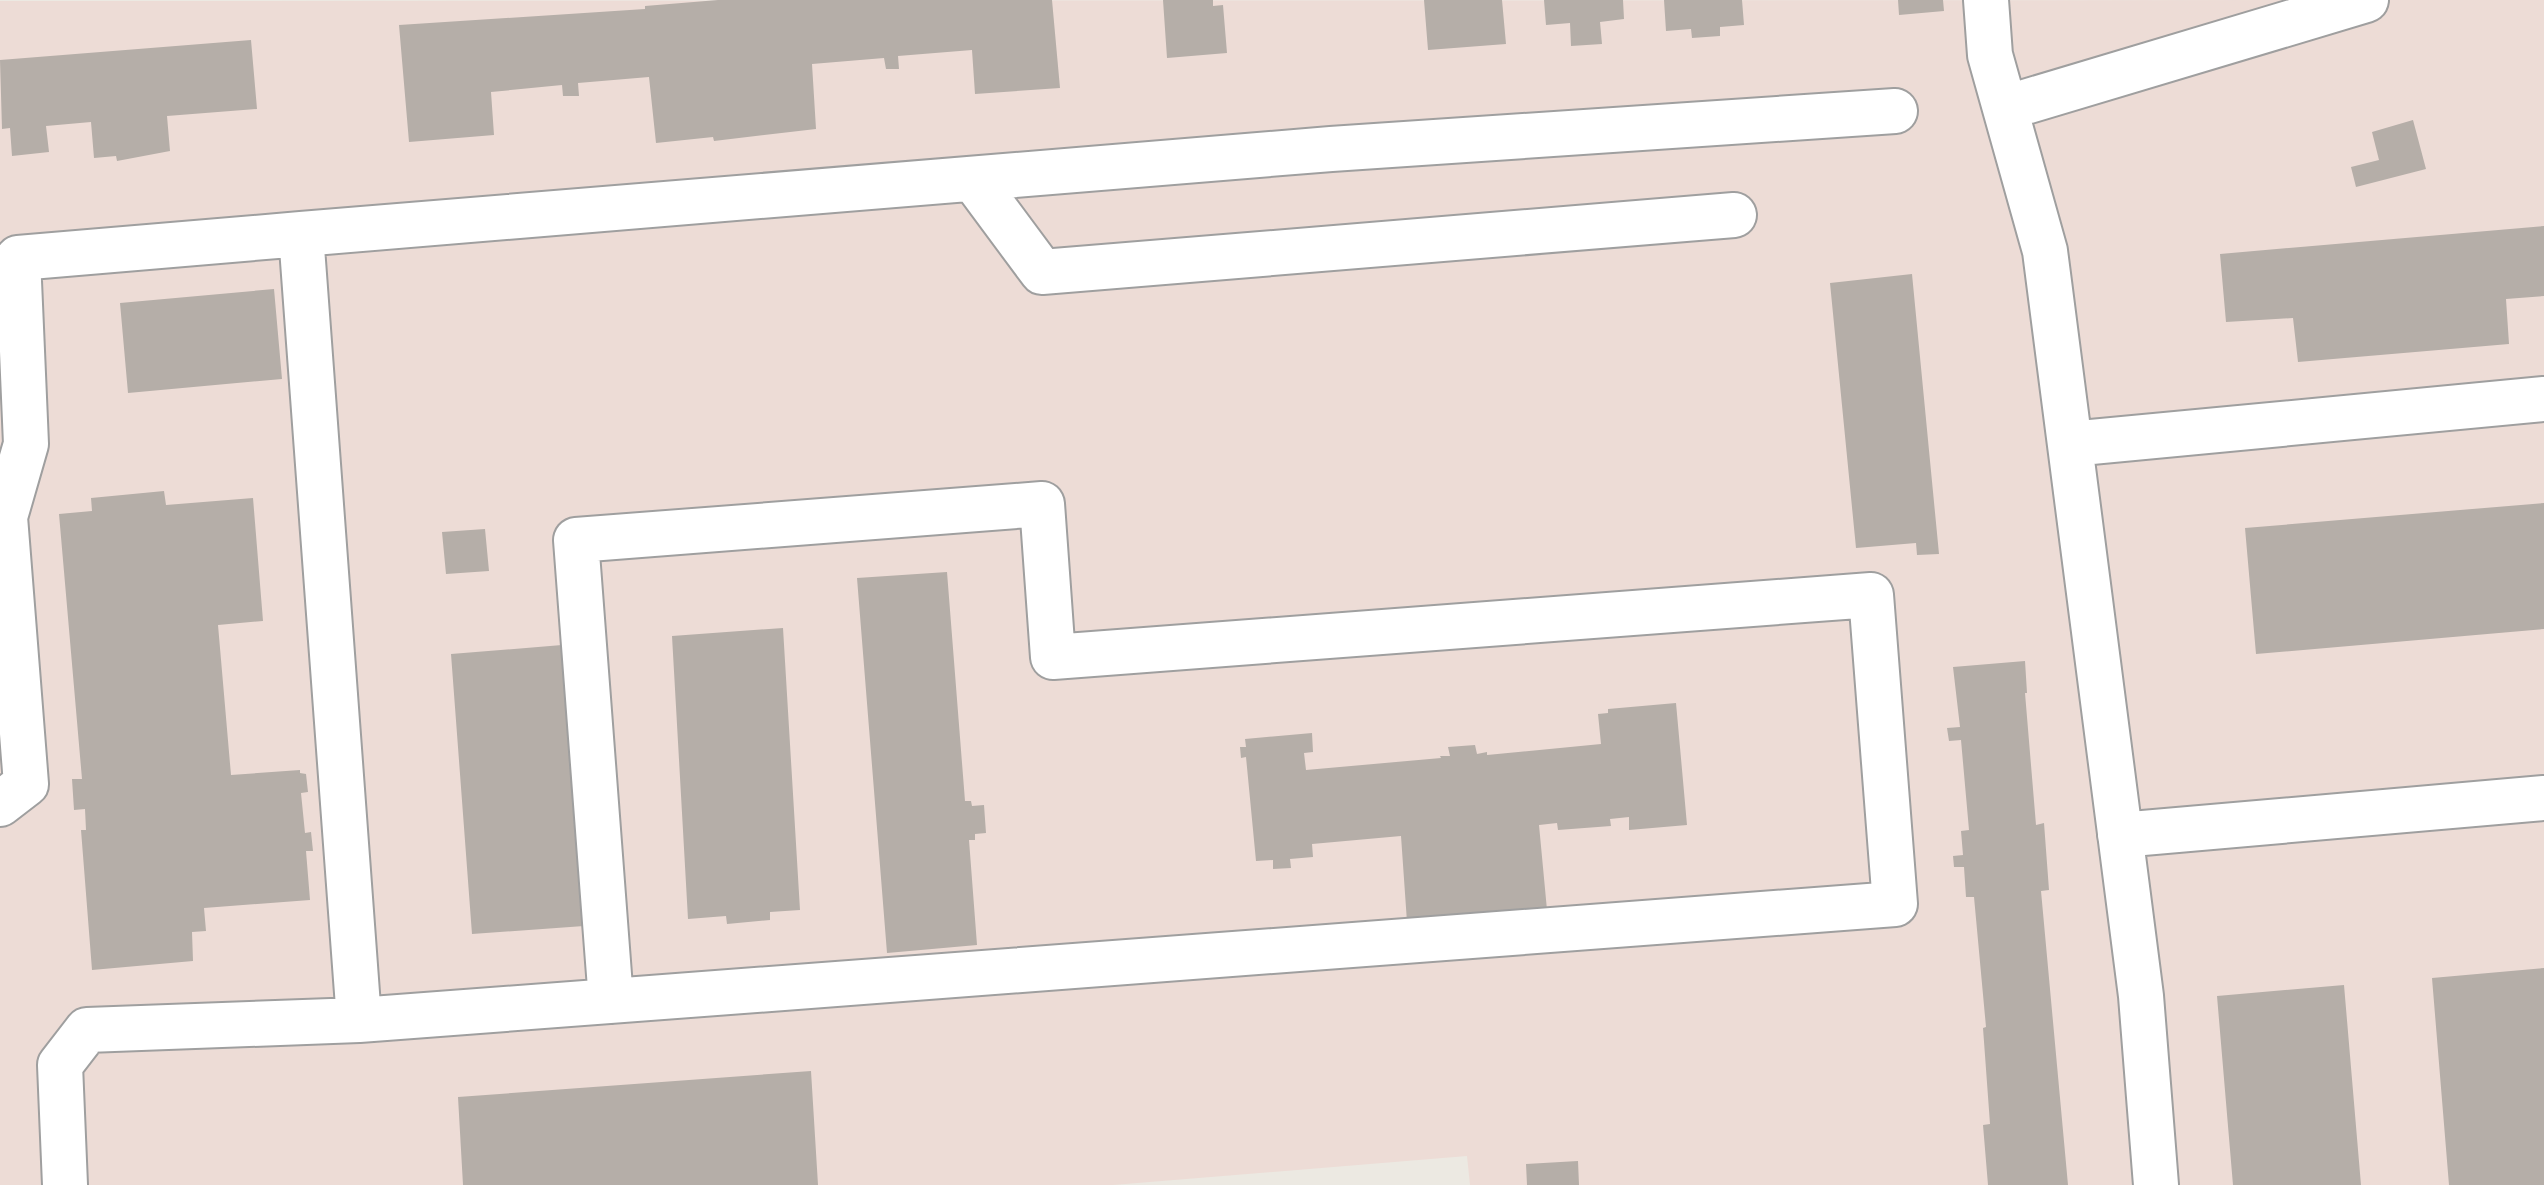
<svg xmlns="http://www.w3.org/2000/svg" width="2544" height="1185" font-family="'IBM Plex Sans',sans-serif">
  <style>
    .military { fill: #eddcd6 }
    .building { fill: #b5aea8 }
    .lines { fill: none; stroke-linecap: round; stroke-linejoin: round }
    .minor-casing { stroke: #9f9f9f; stroke-width: 48 }
    .minor { stroke: #fff; stroke-width: 44 }
  </style>
  <rect width="100%" height="100%" fill="#ece9e2"/>
  <!-- military -->
  <path class="military" d="M2544 0V1185H1470L1467 1156 1113 1185H0V1Z"/>
  <!-- building -->
  <path class="building" d="M718 0H1052L1060 88 975 94 972 50 898 56 899 69H886L884 58 812 64 816 129 714 141 713 137 656 143 649 77 578 83 579 96H563L562 85 491 92 494 135 409 142 399 25 645 9V6Z
    M1163 0H1213V6L1223 5 1227 53 1167 58Z
    M1424 0H1502L1506 44 1428 50Z
    M1544 0H1623L1624 19 1600 22 1602 44 1571 46 1570 23 1546 25Z
    M1664 0H1742L1744 25 1720 27V36L1692 38 1691 29 1666 31Z
    M1898 0H1943L1944 11 1899 15Z
    M251 40 257 109 167 116 170 151 117 161 116 156 94 158 91 122 46 126 49 152 12 156 10 128 2 129 0 60Z
    M2413 120 2426 169 2356 187 2351 167 2379 160 2372 132Z
    M2544 226V296L2506 299 2509 344 2298 362 2293 318 2226 322 2220 254Z
    M1912 274 1939 554 1917 555 1916 543 1856 548 1830 283Z
    M274 289 282 379 128 393 120 303Z
    M164 491 166 505 253 498 263 621 218 625 231 775 300 770V773L306 774 308 792 301 793 305 833 311 832 313 851H306L310 900 204 908 206 931 192 932 193 961 92 970 81 830H86L85 809 74 810 72 779H82L59 514 92 511 91 498Z
    M2544 503V629L2256 654 2245 528Z
    M485 529 489 571 446 574 442 532Z
    M947 572 965 801H971L972 806 984 805 986 833 975 834V840H969L977 945 887 953 857 578Z
    M783 628 800 910 770 912V920L727 924 726 916 688 919 672 636Z
    M562 645 584 926 472 934 451 654Z
    M2025 661 2027 693H2025L2036 825 2044 823 2049 890 2041 891 2068 1185H1988L1983 1125 1990 1124 1983 1028 1986 1027 1974 897H1966L1964 867H1954L1953 856 1963 855 1961 831 1969 830 1961 740 1949 741 1947 728 1960 727 1953 667Z
    M1676 703 1687 825 1629 830V817L1610 819 1611 826 1558 830 1557 823 1539 825 1547 910 1407 922 1401 836 1312 844 1313 857 1290 859 1291 868 1273 869V860L1256 861 1246 757 1241 758 1240 747H1246L1245 739 1312 733 1313 752 1304 753 1306 770 1441 758 1440 756H1450L1448 747 1475 745 1477 754 1487 752V755L1601 744 1598 714 1608 713V709Z
    M2544 968V1185H2449L2432 978Z
    M2344 985 2361 1185H2233L2217 996Z
    M811 1071 818 1185H463L458 1097Z
    M1578 1161 1579 1185H1527L1526 1164Z"/>
  <g class="lines">
    <defs>
      <path id="minor" d="M1986 0 1990 55 2045 251 2141 996 2156 1185
        M2005 108 2366 0
        M973 179 1042 272 1734 215
        M301 234 1331 149 1895 111
        M2070 444 2544 399
        M0 804 26 784 5 517 26 444 18 258 301 234 359 1020 87 1030 60 1065 65 1185
        M2120 835 2544 798
        M359 1020 1895 904 1871 595 1053 657 1042 504 576 540 611 1001"/>
    </defs>
    <!-- minor casing -->
    <use href="#minor" class="minor-casing"/>
    <!-- minor -->
    <use href="#minor" class="minor"/>
  </g>
</svg>
